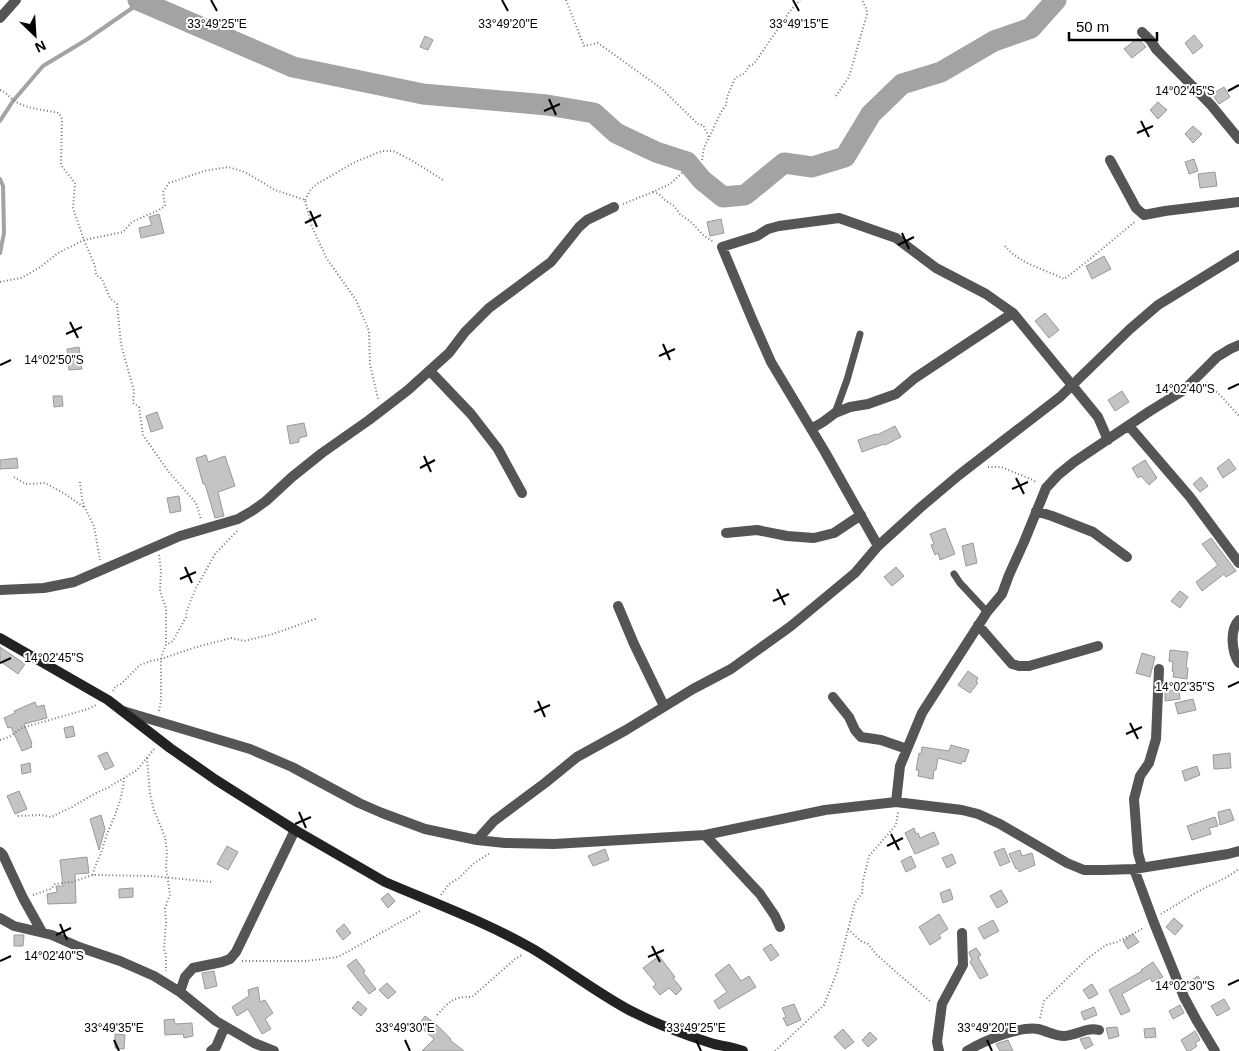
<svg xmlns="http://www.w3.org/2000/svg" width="1239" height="1051" font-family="Arial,sans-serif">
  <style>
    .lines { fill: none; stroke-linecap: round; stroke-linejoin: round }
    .stream { stroke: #a3a3a3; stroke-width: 4 }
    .river { stroke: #a3a3a3; stroke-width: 21 }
    .building { fill: #c4c4c4; stroke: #999 }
    .path { stroke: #777; stroke-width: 2; stroke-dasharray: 1 2.5; stroke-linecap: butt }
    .lane { stroke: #555; stroke-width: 7 }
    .street { stroke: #555; stroke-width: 10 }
    .secondary { stroke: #222; stroke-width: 10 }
    .ticks { fill: none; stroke: #000; stroke-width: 2 }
    .ticks-label { font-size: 12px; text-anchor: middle; fill: #000; stroke: #fff; stroke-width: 4; stroke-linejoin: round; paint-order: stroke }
  </style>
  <rect width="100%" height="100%" fill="#fff"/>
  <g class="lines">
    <!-- stream -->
    <path class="stream" d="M0 121 13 101 43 66 86 40 141 2
      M0 179 3 186 4 233 0 253"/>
    <!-- river -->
    <path class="river" d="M138 0 293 67 423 94 547 105 594 113 616 133 656 152 687 162 702 180 723 197 745 195 784 163 812 167 845 157 871 114 902 84 941 72 994 41 1031 28 1056 0"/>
  </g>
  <!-- building -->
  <path class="building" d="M1194 35 1203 46 1193 54 1185 43Z
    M425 36 433 40 428 50 420 47Z
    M1138 38 1146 47 1132 58 1124 49Z
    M1224 87 1230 97 1219 104 1212 94Z
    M1158 102 1167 110 1158 119 1150 110Z
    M1193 126 1202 134 1193 143 1185 134Z
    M1194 159 1198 171 1189 174 1185 162Z
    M1215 172 1217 186 1200 188 1198 174Z
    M159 214 164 233 141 238 139 228 152 225 149 217Z
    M721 219 724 233 710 236 707 222Z
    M1104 256 1111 269 1092 279 1086 266Z
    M1045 313 1059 330 1049 338 1035 321Z
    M79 347 82 369 69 370 67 349Z
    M1122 391 1129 402 1115 411 1108 400Z
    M53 396H62L63 406 54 407Z
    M157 412 163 428 151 432 146 416Z
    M304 423 307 436 299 438V442L290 444 287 426Z
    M895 426 901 437 885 445 884 444 862 452 858 440 876 434 877 435Z
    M206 455 208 462 225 456 235 486 218 492 224 516 215 518 205 484H203L196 458Z
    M17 458 18 468 0 469V460Z
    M1229 459 1236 469 1223 478 1217 468Z
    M1145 460 1157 478 1149 485 1141 476 1138 478 1132 468Z
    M1201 477 1208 486 1200 492 1193 484Z
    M179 496 181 511 170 513 167 498Z
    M945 528 955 554 940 560 938 553 935 555 931 545 934 544 930 534Z
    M1211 538 1236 571 1226 577 1224 574 1202 591 1196 582 1218 565 1202 544Z
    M973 543 977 563 966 566 962 546Z
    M896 567 904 576 892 586 884 577Z
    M1180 591 1188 597 1180 608 1171 601Z
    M0 647 25 664 18 674 0 661Z
    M1170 650 1188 652 1186 668H1188L1187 679 1173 677 1174 672 1172 671 1173 662 1169 661Z
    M1142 653 1155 657 1150 677 1136 673Z
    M968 671 978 678 976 682 978 683 970 693 958 685Z
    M1179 690 1180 699 1165 701V691Z
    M1193 699 1196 710 1178 714 1175 703Z
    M35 702 37 707 44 705 47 718 24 724 32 743 31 744 32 747 22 751 11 727 8 728 4 718 15 713 14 711Z
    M73 726 75 736 66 738 64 728Z
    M951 745 969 750 965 762 962 761 961 764 938 758 936 770H934L933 779 918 776 919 770H916L919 753 921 754 922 747 949 751Z
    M107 752 114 766 105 770 98 756Z
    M1230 753 1231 768 1214 769 1213 755Z
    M30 763 31 772 22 774 21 765Z
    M1197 766 1200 775 1185 781 1182 771Z
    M19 791 27 809 15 814 7 796Z
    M1230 809 1234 820 1220 825 1218 812Z
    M101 815 105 829 99 850 90 819Z
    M1215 817 1218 826 1209 828 1211 834 1192 840 1187 826Z
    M914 828 916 834 918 833 920 838 934 832 939 844 915 854 905 833Z
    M227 846 238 852 228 870 217 864Z
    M1004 848 1010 862 1000 866 994 852Z
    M605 849 609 860 593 866 588 856Z
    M1020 850 1022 856 1032 853 1035 865 1019 872 1018 868 1016 869 1009 854Z
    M952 854 956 863 947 868 942 858Z
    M911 856 916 867 906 872 901 861Z
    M87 857 89 873 75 874 76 903 48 904 47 894 57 892 56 886H63L60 860Z
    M133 888V897L119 898V889Z
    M950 889 953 899 943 903 940 893Z
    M1001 890 1008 902 997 908 990 896Z
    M388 893 395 901 388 908 381 899Z
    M939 914 948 929 939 935 941 938 930 945 919 927Z
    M1174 918 1183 926 1175 935 1166 927Z
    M993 920 999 931 984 939 978 928Z
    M344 924 351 933 343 940 336 931Z
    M1133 934 1139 942 1128 949 1123 941Z
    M14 935H24L23 946H14Z
    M771 944 779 955 771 961 763 949Z
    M976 948 981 955 978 957 988 975 980 979 970 962 972 959 970 956 969 952Z
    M659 956 675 977 673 978 682 989 676 995 669 988 660 995 653 987 656 984 643 968Z
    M356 959 365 971 363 972 376 989 369 994 347 966Z
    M1153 962 1163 977 1152 982 1150 978 1122 994 1130 1011 1121 1015 1109 990 1142 971 1141 970Z
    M729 964 741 981 749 976 756 987 719 1009 714 1001 727 992 715 975Z
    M214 971 217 986 205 989 202 973Z
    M1198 976 1203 984 1193 991 1188 982Z
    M387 983 396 992 388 999 379 990Z
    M1092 984 1098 994 1089 999 1083 990Z
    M258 987 260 1002 265 1000 273 1013 265 1019 271 1029 262 1034 248 1009 237 1016 232 1007 249 996 248 990Z
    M1224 999 1230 1009 1217 1016 1211 1006Z
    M358 1001 367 1009 361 1016 352 1008Z
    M794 1004 801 1020 787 1026 783 1018 786 1017 782 1008Z
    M1180 1005 1184 1013 1173 1019 1169 1011Z
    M1094 1007 1097 1015 1084 1020 1081 1012Z
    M425 1016 437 1025 451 1039 450 1040 464 1051H422L434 1039 418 1025Z
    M174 1019 175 1024 192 1023 193 1036 184 1038 183 1034 165 1035 164 1020Z
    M1117 1027 1119 1036 1109 1039 1106 1028Z
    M1155 1028 1156 1037 1145 1038 1144 1029Z
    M843 1029 854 1042 845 1049 834 1037Z
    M1195 1031 1200 1040 1195 1043 1197 1046 1190 1051H1187L1181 1040Z
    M870 1032 877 1039 868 1047 862 1040Z
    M115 1034 125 1035 124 1049 115 1048Z
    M1089 1037 1093 1045 1085 1049 1080 1039Z
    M1008 1040 1013 1051H1000L996 1044Z"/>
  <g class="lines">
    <!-- path -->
    <path class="path" d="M566 0 584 46 598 43 662 89 699 125H703L709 137
      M0 90C8 93 9 98 16 102 29 109 44 110 59 113L62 119 61 165 75 183 73 208 84 240 95 266 96 275 102 279 110 298 117 304 121 344 134 391 133 403 139 407 143 435 168 471 196 503 201 519
      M836 96 849 77 867 14V10L862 0
      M702 160 704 148 721 112 726 105 727 97 735 78 745 73 749 66 754 64 790 11 800 0
      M653 192 659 194 665 200 674 206 680 214 692 223 704 236 714 242
      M305 200 311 189 317 184 355 162 382 151H393L411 160 443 180
      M623 204 653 192 670 184 683 172
      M1005 246C1019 264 1045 269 1064 279 1089 261 1112 240 1136 221
      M0 282 21 278 39 268 58 253 84 240 123 232 132 222 159 210 165 206 163 192 169 183 204 171 228 167 245 172 275 190 305 200 312 227 327 259 356 300 369 331 370 364 378 399
      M1206 382 1221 396 1239 416
      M988 467H1001L1033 480 1037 483
      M14 477 26 484 45 483 65 494 85 508
      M80 482 82 499 85 508 94 526 100 560
      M159 555 161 570 160 591 166 608V645
      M113 691 116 686 121 684 140 665 151 661 161 659 193 648 231 638 244 641 273 634 318 618
      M159 711 161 701V659L163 652 166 645 173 641 186 617 187 610 195 590 215 554 238 530
      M0 740 9 737 22 728 88 709 96 705
      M147 758 150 794 154 810 165 837 167 852 166 867 170 895 165 908 166 922 164 949 166 955V971
      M18 816 41 815 51 817 72 807 94 794 109 787 124 778
      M93 875C94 867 98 861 101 853 104 844 106 835 110 827 117 811 123 795 124 778L137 770 154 749
      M33 895 51 889 55 884 72 882 93 875 152 876 213 882
      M441 895 449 884 459 878 473 864 490 853
      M1161 914 1197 892 1227 877 1239 869
      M848 929 861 941 868 944 876 954 896 972 930 1001
      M242 961H306L338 957 422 910
      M437 1015C449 1002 453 996 472 997L515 959 522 955
      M1040 1018 1044 1001 1088 958 1106 945 1117 942 1144 928
      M775 1051 824 1005 837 972 855 903 862 893 863 881 869 856 896 825 898 812"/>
    <!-- lane -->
    <path class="lane" d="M835 413 847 380 860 334
      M954 574 960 583 987 612"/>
    <!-- street -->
    <path class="street" d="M0 18 16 0
      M1142 32 1151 41 1156 49 1211 105 1239 139
      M1110 160 1136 208 1144 215 1165 211 1239 202
      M430 371 471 414 498 449 522 493
      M1129 426 1190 497 1239 563
      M811 429 823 422 835 413 850 407 868 404 896 394 915 378 1013 313
      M1036 511 1052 516 1093 532 1127 557
      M726 533 757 530 787 536 814 538 834 533 861 515
      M878 546 825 452 771 362 752 319 722 247 757 236 768 229 779 226 839 218 896 238 936 268 986 294 1013 313 1098 417 1108 440
      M0 590 44 588 74 582 180 536 238 519 252 511 266 501 292 477 322 453 369 420 408 390 449 353 465 332 489 308 551 262 579 227 587 220 614 207
      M618 606 634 644 664 706
      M1239 620C1229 630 1232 653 1239 663
      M978 625 1012 664 1019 666H1029L1098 646
      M833 697 849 717 855 730 861 737 881 740 907 749
      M123 711 250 749 292 767 359 803 382 813 425 829 477 840 505 843 554 844 705 835 825 810 896 802 962 810 978 814 1000 824 1067 863 1084 870H1104L1134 869 1228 854 1239 851
      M896 802 900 766 922 713 987 612 1002 594 1009 575 1024 542 1046 488 1058 475 1074 462 1150 411 1184 390 1217 357 1230 349 1239 345
      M705 835 760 894 775 916 780 927
      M477 840 494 821 545 783 577 757 626 730 693 689 731 669 791 626 855 573 878 546 921 507 959 475 1060 397 1130 329 1158 305 1239 255
      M0 852 3 855 23 898 42 932
      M1142 867 1138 853 1134 799 1140 776 1149 763 1156 739 1159 669
      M1134 869 1154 923 1184 997 1197 1021 1215 1051
      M0 918 14 926 52 935 79 947 120 961 154 976 180 992 216 1021 254 1043 274 1051
      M180 992 185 977 193 968 222 962 230 959 236 952 295 830
      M211 1051 216 1047 225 1026
      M939 1051 937 1042 942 1004 963 965 962 933
      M967 1051C983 1041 1019 1026 1038 1029 1047 1031 1055 1036 1064 1036 1073 1035 1079 1032 1087 1030 1091 1029 1095 1029 1099 1030"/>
    <!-- secondary -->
    <path class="secondary" d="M0 638 108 700 170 748 216 780 295 830 385 882C434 903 486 922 533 949 566 969 596 992 629 1010 656 1024 685 1035 714 1044 723 1046 733 1047 743 1051"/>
  </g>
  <!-- ticks -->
  <path class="ticks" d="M211 0 217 11M502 0 508 11M793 0 799 11M1228 91 1239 85M549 99 556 115M544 111 560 104M1141 121 1149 137M1137 133 1153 126M310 211 317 227M305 223 321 215M902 233 909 249M898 245 914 237M70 322 78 338M66 334 82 327M663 344 670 360M659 356 675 349M0 365 11 360M1228 389 1239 384M424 456 431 472M420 468 435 460M1016 478 1024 494M1012 489 1028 482M185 567 192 583M180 579 196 572M777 589 785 605M773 601 789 594M0 663 11 658M1228 687 1239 682M538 701 545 717M534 712 550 705M1130 723 1138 739M1126 734 1142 727M299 812 306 828M295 824 311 817M891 834 899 850M887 846 903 838M60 924 67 940M56 935 71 928M652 946 660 962M648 957 664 950M0 961 11 956M1228 985 1239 980M114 1040 119 1051M405 1040 410 1051M696 1040 701 1051M987 1040 992 1051"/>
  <g class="ticks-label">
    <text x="217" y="28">33°49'25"E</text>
    <text x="508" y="28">33°49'20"E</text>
    <text x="799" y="28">33°49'15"E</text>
    <text x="1185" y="95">14°02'45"S</text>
    <text x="54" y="364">14°02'50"S</text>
    <text x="1185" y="393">14°02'40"S</text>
    <text x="54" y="662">14°02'45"S</text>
    <text x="1185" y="691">14°02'35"S</text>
    <text x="54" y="960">14°02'40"S</text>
    <text x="1185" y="990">14°02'30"S</text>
    <text x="114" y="1032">33°49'35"E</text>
    <text x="405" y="1032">33°49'30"E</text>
    <text x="696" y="1032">33°49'25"E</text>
    <text x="987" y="1032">33°49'20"E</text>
  </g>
  <!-- north arrow -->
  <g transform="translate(35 35) rotate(155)" stroke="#ffffff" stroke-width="4" paint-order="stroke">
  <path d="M0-4L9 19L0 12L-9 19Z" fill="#000000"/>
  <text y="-8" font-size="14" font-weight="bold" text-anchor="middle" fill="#000000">N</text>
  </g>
  <!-- scale -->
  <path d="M1069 32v8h88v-8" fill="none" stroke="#000000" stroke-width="2.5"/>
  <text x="1076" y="32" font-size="15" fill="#000000" stroke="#ffffff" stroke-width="4" paint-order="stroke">50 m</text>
</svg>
